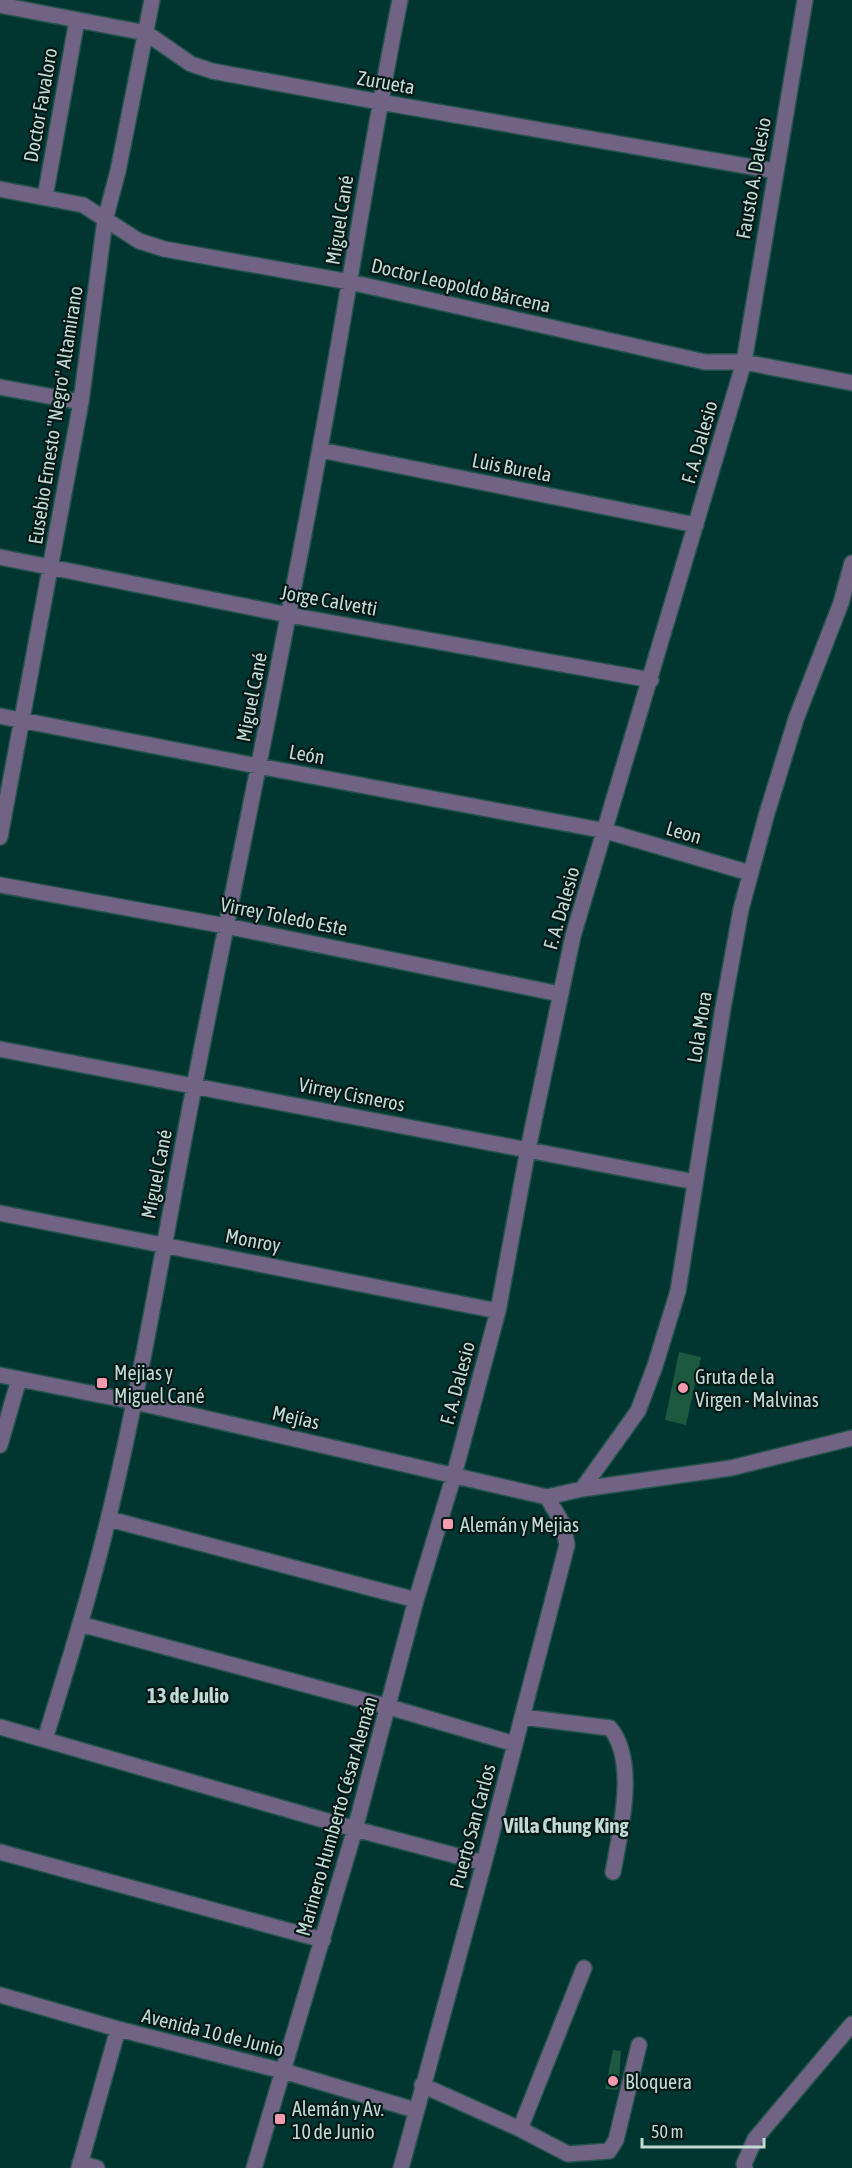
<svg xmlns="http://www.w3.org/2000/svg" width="852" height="2168" font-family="'Asap Condensed',sans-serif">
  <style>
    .building { fill: #1d5841 }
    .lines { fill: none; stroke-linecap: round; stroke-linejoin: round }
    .minor-casing { stroke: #24534e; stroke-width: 18 }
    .minor { stroke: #716384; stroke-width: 15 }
    .poi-dot { fill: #f29aaf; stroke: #061917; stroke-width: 2 }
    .labels { text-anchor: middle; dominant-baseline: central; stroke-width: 4.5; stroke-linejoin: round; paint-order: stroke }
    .street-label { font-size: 20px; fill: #c2dad6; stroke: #061917 }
    .poi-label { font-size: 20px; fill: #c2dad6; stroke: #061917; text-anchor: start }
    .neighbourhood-label { font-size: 21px; font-weight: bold; fill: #c2dad6; stroke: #061917 }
  </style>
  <rect width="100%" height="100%" fill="#013530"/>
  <!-- building -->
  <path class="building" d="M679 1352 701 1357 686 1425 665 1420Z
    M613 2050 621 2051 618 2090 605 2089Z"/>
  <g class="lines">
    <defs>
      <path id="minor" d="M0 5 146 33 191 64 212 71 380 102 775 171
        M0 189 83 205 139 241 164 249 350 282 705 362H744L852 383
        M45 197 77 20
        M0 387 81 402
        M320 450 696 525
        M0 557 289 615 651 680
        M0 716 258 766 606 831 750 873
        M0 837 81 402 105 220 118 171 152 0
        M0 885 226 926 560 994
        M0 1049 695 1182
        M0 1213 498 1311
        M0 1375 135 1402 547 1497 582 1489 731 1468 852 1438
        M0 1445 19 1379
        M582 1489 638 1411 655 1366 678 1291 723 1008 741 909 767 813 796 719 841 603 852 563
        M109 1519 416 1600
        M80 1624 389 1707 515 1744
        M523 1717 610 1728C638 1761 620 1833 613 1872
        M0 1727 355 1829 484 1863
        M45 1739C68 1665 91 1591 109 1516 143 1374 166 1230 194 1087 236 874 281 662 320 448 348 299 370 149 400 0
        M0 1852 323 1940
        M0 1995 118 2029 283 2071 415 2110
        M422 2085 520 2129 584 1968
        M520 2129 568 2154 609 2151 616 2140 639 2045
        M80 2163 97 2168
        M79 2168 118 2029
        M254 2168 355 1829 416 1600 454 1475 498 1311 528 1149 573 936 744 362 805 0
        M401 2168 484 1863 567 1545 563 1524 547 1497
        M745 2168 744 2164 755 2139 852 2024"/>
    </defs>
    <!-- minor casing -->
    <use href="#minor" class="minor-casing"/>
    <!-- minor -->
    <use href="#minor" class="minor"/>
  </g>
  <!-- markers -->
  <g class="poi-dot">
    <rect x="96" y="1377" width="12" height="12" rx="3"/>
    <circle cx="683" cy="1388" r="6"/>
    <rect x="442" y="1518" width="12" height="12" rx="3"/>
    <circle cx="613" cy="2081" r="6"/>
    <rect x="274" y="2113" width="12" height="12" rx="3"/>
  </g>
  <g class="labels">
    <!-- street labels -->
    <g class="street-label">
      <text transform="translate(386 82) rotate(10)">Zurueta</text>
      <text transform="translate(40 105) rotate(-80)">Doctor Favaloro</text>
      <text transform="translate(753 178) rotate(-80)">Fausto A. Dalesio</text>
      <text transform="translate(339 220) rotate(-81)">Miguel Cané</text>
      <text transform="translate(461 285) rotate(13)">Doctor Leopoldo Bárcena</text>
      <text transform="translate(55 415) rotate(-81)">Eusebio Ernesto "Negro" Altamirano</text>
      <text transform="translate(699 442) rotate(-74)">F. A. Dalesio</text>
      <text transform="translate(512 467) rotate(11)">Luis Burela</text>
      <text transform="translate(329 600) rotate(10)">Jorge Calvetti</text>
      <text transform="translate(251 697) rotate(-79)">Miguel Cané</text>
      <text transform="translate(307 754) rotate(10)">León</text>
      <text transform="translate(684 832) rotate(16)">Leon</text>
      <text transform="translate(561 908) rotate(-74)">F. A. Dalesio</text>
      <text transform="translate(284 916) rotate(11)">Virrey Toledo Este</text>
      <text transform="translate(699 1027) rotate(-81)">Lola Mora</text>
      <text transform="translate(352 1094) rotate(11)">Virrey Cisneros</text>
      <text transform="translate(156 1174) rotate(-79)">Miguel Cané</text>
      <text transform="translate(253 1240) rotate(11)">Monroy</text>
      <text transform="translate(457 1383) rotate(-75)">F. A. Dalesio</text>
      <text transform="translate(296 1417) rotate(13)">Mejías</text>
      <text transform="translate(336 1816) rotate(-74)">Marinero Humberto César Alemán</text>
      <text transform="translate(472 1826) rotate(-75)">Puerto San Carlos</text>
      <text transform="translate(213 2032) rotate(14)">Avenida 10 de Junio</text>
    </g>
    <!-- poi labels -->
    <g class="poi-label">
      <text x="114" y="1372">Mejias y<tspan x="114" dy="23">Miguel Cané</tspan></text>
      <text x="695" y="1376">Gruta de la<tspan x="695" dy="23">Virgen - Malvinas</tspan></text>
      <text x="460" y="1524">Alemán y Mejias</text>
      <text x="625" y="2081">Bloquera</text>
      <text x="292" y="2108">Alemán y Av.<tspan x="292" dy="23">10 de Junio</tspan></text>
    </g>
    <!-- neighbourhood labels -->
    <g class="neighbourhood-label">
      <text x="188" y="1695">13 de Julio</text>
      <text x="566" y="1825">Villa Chung King</text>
    </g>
  </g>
  <!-- scale -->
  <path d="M642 2138v9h122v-9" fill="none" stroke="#c2dad6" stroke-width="3"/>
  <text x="651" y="2138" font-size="18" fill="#c2dad6" stroke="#061917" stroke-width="4.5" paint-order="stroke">50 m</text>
</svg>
